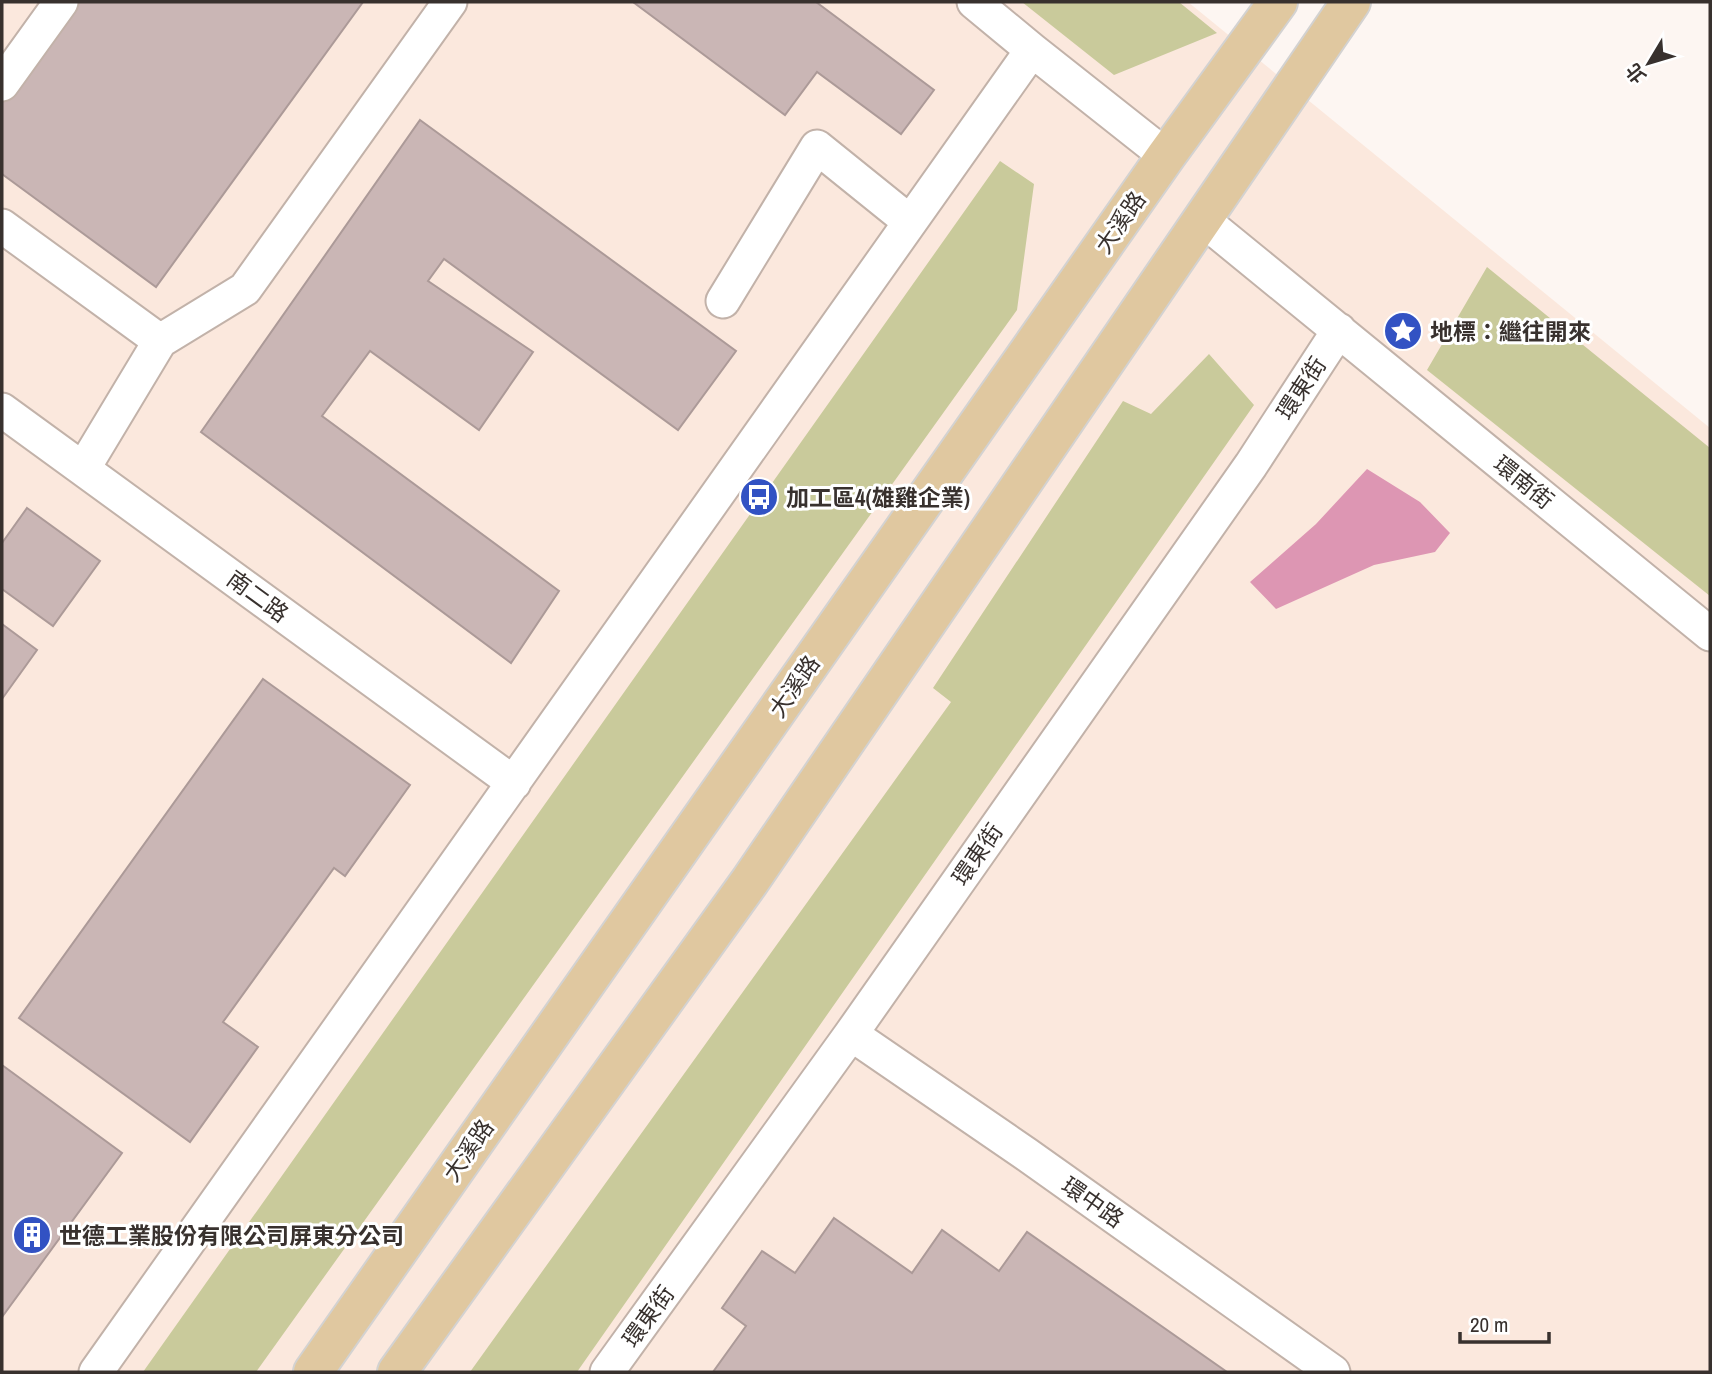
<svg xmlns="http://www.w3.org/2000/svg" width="1712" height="1374" font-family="'Archivo Narrow','Noto Sans TC',sans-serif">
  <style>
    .built { fill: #fbe8dd }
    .green { fill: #c9ca9b }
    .water { fill: #dd96b3 }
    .building { fill: #cab6b5; stroke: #ac9a98; stroke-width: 2 }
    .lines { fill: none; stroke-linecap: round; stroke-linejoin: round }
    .minor-casing { stroke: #c2b2a9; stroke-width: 37 }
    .major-casing { stroke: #d3d2d1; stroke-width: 42 }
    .minor { stroke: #fff; stroke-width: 33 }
    .major { stroke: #e0c8a0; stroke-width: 38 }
    .labels { text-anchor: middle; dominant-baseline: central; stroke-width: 6; stroke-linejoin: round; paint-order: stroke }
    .street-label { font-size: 23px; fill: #38312e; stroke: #fff }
    .poi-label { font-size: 23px; font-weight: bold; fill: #38312e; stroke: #fff; text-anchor: start }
  </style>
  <rect width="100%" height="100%" fill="#fdf6f2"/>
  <!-- built -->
  <path class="built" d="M2 2H1188L1710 428V1372H2Z"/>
  <!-- green -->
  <path class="green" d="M1022 2H1179L1217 33 1114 75Z
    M1000 161 1034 184 1017 310 256 1372H143Z
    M1487 267 1710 448V596L1427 370Z
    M1209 354 1254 405 577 1372H470L951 702 933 688 1123 401 1151 414Z"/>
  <!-- water -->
  <path class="water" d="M1367 469 1420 502 1450 533 1435 552 1374 565 1276 609 1250 582 1316 524Z"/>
  <!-- building -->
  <path class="building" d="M73 2H363L156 287 2 174V99Z
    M633 2H816L934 90 901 134 817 72 785 115Z
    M420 120 736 351 678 430 444 259 428 281 533 352 479 430 370 351 322 416 559 591 511 663 201 432Z
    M27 508 100 561 53 626 2 589V543Z
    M2 624 37 650 2 699Z
    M263 679 410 785 345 876 334 868 223 1022 258 1047 190 1142 19 1018Z
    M2 1065 122 1153 2 1317Z
    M834 1218 912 1273 942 1230 999 1271 1027 1232 1227 1372H713L746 1326 722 1308 762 1251 795 1273Z"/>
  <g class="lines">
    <defs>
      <path id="minor" d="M974 2 1032 50 1166 156
        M2 84 61 2
        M1203 220 1710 634
        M2 226 160 341
        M723 301 817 147 910 222
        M2 410 514 783
        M83 469 160 341 245 289 450 2
        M851 1034 1026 1154 1333 1372
        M96 1372 1032 50
        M607 1372 851 1034 1251 465 1339 330"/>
      <path id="major" d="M313 1372 1166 156 1278 2
        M397 1372 750 881 1351 2"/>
    </defs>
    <!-- minor casing -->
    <use href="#minor" class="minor-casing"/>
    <!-- major casing -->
    <use href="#major" class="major-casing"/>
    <!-- minor -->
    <use href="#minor" class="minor"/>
    <!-- major -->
    <use href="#major" class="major"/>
  </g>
  <!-- icons -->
  <defs>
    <symbol id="sight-disc" viewBox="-11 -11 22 22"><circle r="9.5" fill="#3252c3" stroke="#fff"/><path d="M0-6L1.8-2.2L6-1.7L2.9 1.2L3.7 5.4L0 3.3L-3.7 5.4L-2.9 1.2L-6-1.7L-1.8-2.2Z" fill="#fff"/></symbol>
    <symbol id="bus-disc" viewBox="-11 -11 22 22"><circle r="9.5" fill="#3252c3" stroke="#fff"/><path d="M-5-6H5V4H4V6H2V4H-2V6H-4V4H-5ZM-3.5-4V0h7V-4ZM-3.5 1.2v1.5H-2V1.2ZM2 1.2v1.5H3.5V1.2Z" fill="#fff"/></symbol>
    <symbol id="building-disc" viewBox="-11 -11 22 22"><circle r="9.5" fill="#3252c3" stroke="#fff"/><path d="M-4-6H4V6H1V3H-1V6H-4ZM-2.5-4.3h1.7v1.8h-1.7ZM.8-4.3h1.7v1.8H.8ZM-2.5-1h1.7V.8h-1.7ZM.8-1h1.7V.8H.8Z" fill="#fff"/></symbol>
  </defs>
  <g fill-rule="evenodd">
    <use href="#sight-disc" x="1381" y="309" width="44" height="44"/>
    <use href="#bus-disc" x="737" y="475" width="44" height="44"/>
    <use href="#building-disc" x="10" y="1213" width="44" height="44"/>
  </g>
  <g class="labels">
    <!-- street labels -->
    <g class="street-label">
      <text transform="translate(1120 222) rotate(-55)">大溪路</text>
      <text transform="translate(1301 388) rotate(-57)">環東街</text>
      <text transform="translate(1524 482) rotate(39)">環南街</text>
      <text transform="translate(258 596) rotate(36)">南二路</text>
      <text transform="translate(794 686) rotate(-55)">大溪路</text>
      <text transform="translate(977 854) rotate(-55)">環東街</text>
      <text transform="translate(468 1150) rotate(-55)">大溪路</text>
      <text transform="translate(1093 1202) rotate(35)">環中路</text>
      <text transform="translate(648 1316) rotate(-54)">環東街</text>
    </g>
    <!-- poi labels -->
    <g class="poi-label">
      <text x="1430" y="331">地標：繼往開來</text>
      <text x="786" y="497">加工區4(雄雞企業)</text>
      <text x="59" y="1235">世德工業股份有限公司屏東分公司</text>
    </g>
  </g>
  <!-- border -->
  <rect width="1712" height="1374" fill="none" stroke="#38312e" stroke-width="7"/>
  <!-- north arrow -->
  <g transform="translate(1649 63) rotate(232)" stroke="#ffffff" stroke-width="5" paint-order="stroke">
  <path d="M0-5L12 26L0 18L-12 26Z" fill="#38312e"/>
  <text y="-10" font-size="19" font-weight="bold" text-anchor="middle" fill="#38312e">北</text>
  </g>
  <!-- scale -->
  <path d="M1460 1332v10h89v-10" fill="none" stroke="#38312e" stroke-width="3.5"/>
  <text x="1470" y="1332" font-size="21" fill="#38312e" stroke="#ffffff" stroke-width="5" paint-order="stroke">20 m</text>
</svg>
